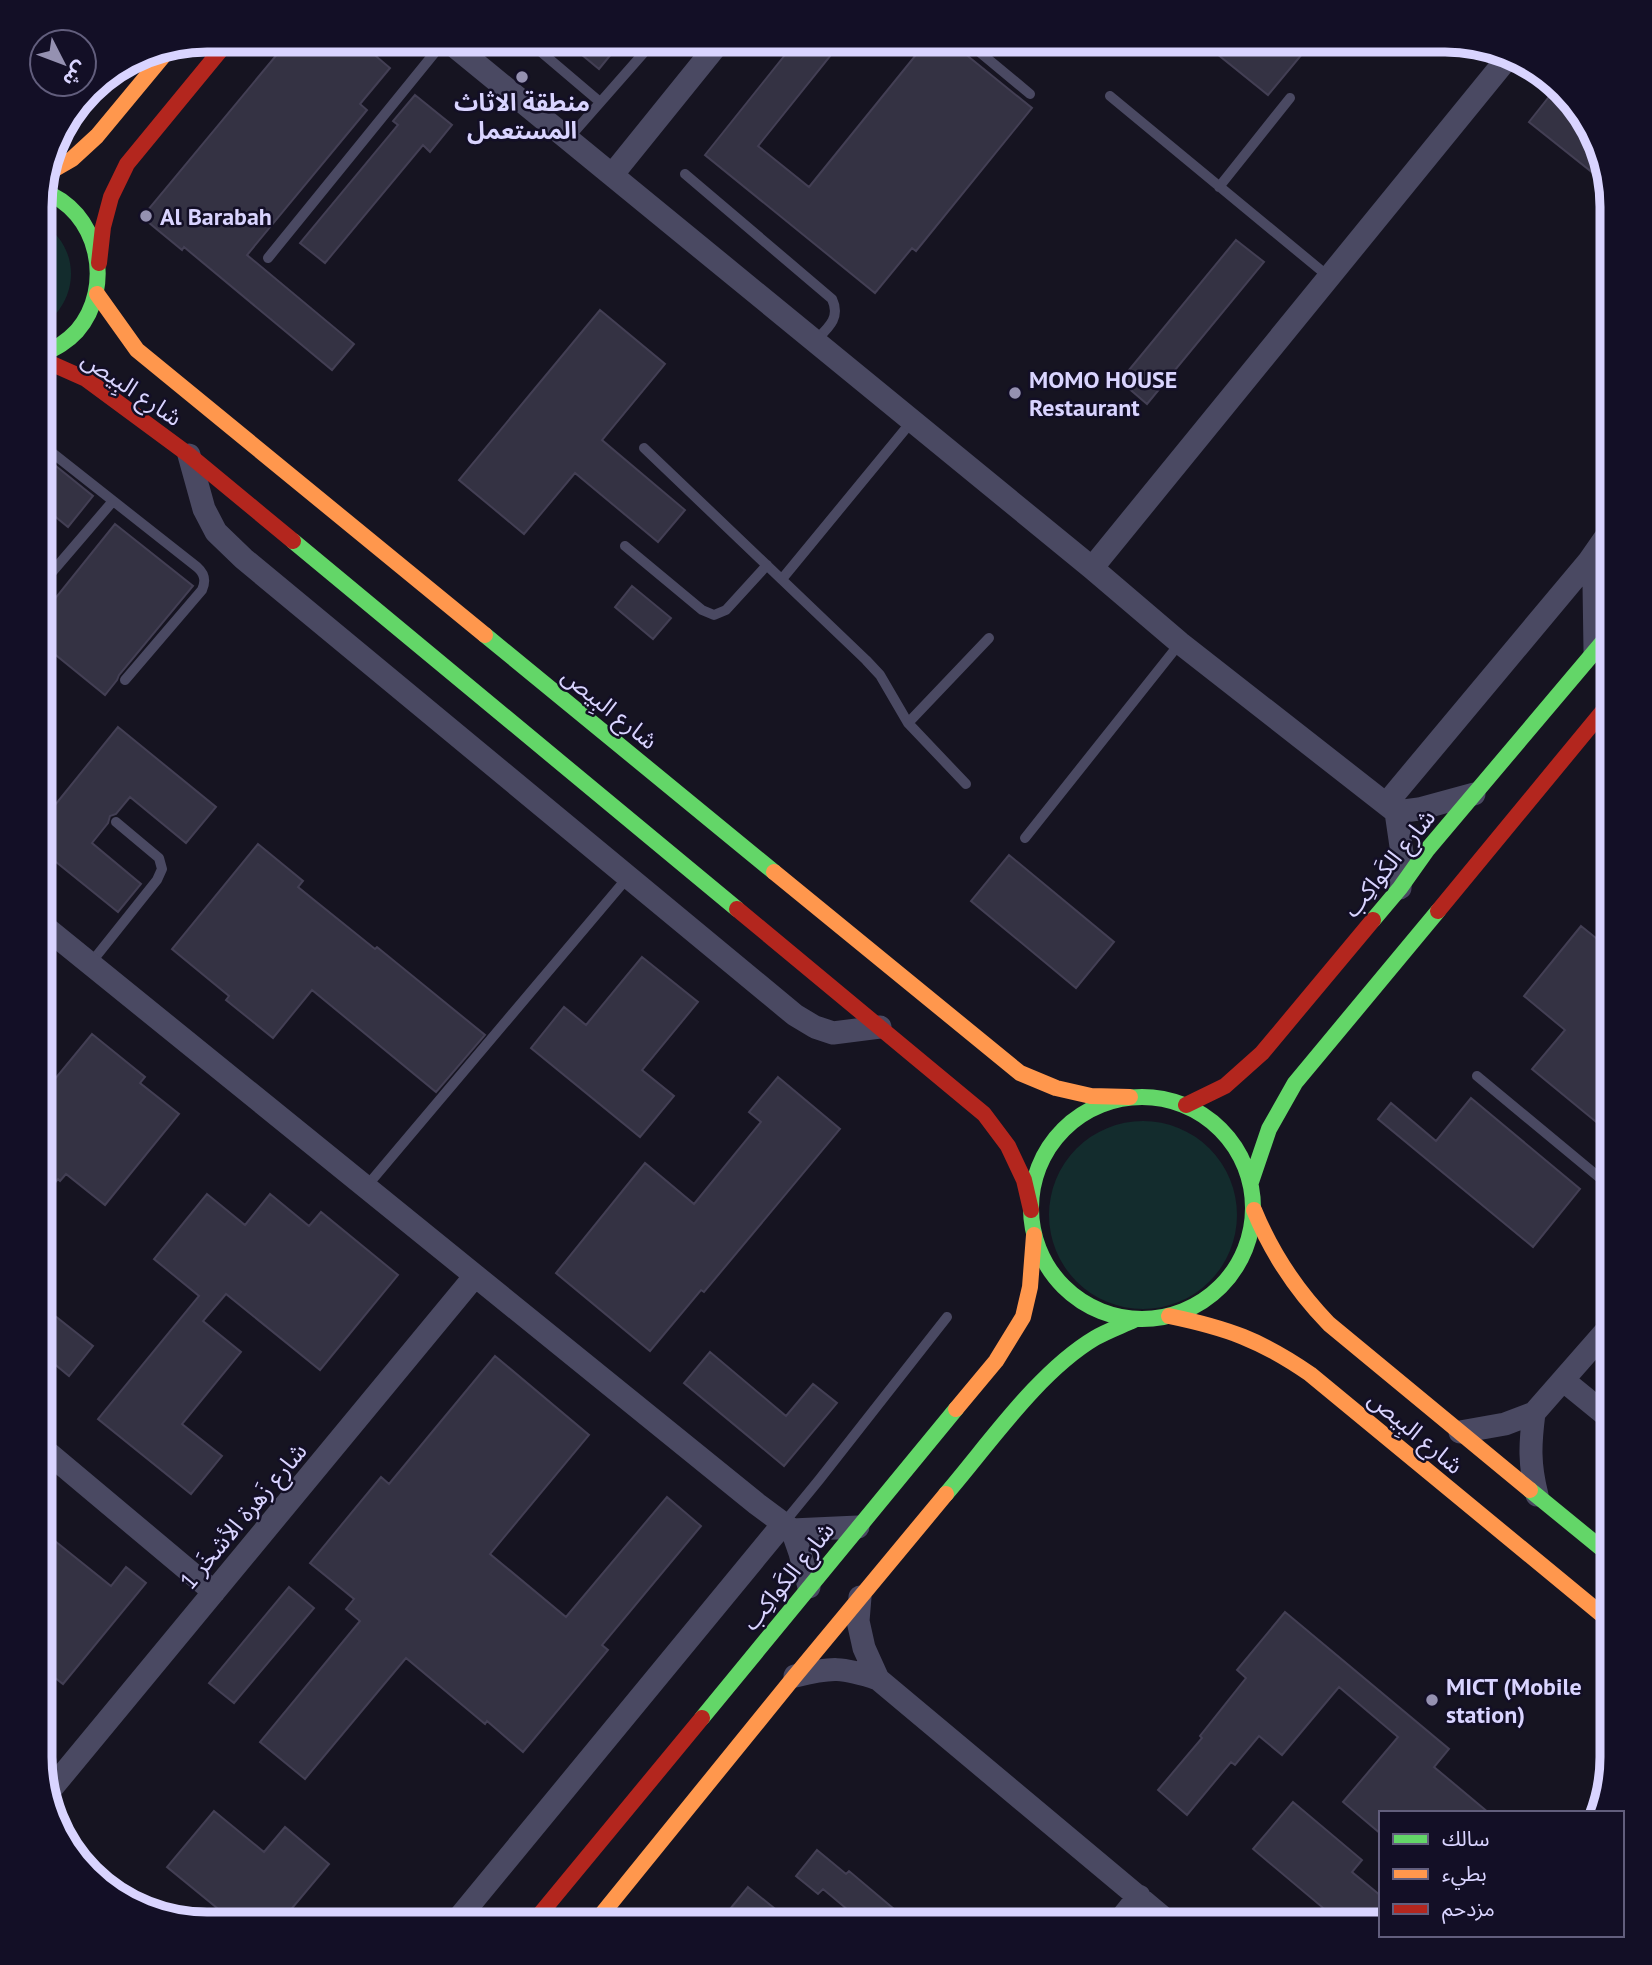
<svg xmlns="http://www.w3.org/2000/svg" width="1652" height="1965" font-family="'PT Sans','Noto Sans Arabic',sans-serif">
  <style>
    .green { fill: #132c2d }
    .building { fill: #343243; stroke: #433f54; stroke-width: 2 }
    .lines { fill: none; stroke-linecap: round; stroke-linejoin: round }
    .lane { stroke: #4a4962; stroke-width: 10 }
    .street { stroke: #4a4962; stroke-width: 23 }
    .fast { stroke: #63d668; stroke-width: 16 }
    .slow { stroke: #ff974d; stroke-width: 16 }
    .jam { stroke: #b3261e; stroke-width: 16 }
    .poi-dot { fill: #9591b1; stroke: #130f26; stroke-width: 2.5 }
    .labels { text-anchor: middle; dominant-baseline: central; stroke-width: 5; stroke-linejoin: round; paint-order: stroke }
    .poi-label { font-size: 24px; font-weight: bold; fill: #d9d4ff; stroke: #130f26; text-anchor: start }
    .street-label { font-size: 24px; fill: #d9d4ff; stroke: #130f26 }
    .rim { fill: none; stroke: #d9d4ff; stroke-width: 9 }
  </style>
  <rect width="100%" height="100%" fill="#161421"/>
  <!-- green -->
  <path class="green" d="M41 222C82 248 80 301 41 327Z
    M1049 1215a94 94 0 1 1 188 0a94 94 0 1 1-188 0Z"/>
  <!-- building -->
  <path class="building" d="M289 40H357L390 68 360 104 367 110 247 255 354 344 332 370 184 247 182 250 142 217Z
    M564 40H609L617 47 599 69Z
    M797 40H843L758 146 809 187 928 40H948L1032 108 916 251 912 248 875 293 705 155Z
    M1201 41H1313L1268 95Z
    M1556 88 1577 106 1603 181 1529 122Z
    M415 95 452 125 430 152 423 145 325 263 300 243 398 125 393 121Z
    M1236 240 1264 262 1147 404 1120 381Z
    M600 310 665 364 602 440 685 510 658 542 575 473 524 534 459 480Z
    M41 454 93 496 68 527 41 505Z
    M115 524 193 586 119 675 117 680 105 695 41 643V616Z
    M632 586 671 618 653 639 615 607Z
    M118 727 216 807 186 843 130 797 116 814 110 816 108 823 92 843 141 884 118 912 40 849V801L51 810Z
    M258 844 303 881 298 887 375 949 377 947 485 1035 436 1092 312 990 273 1038 226 1000 229 996 172 949Z
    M1009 855 1114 942 1076 988 971 901Z
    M1581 926 1612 951V1135L1532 1069 1565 1030 1524 996Z
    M642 957 698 1002 642 1070 674 1096 640 1137 531 1048 564 1007 586 1025Z
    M92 1034 145 1077 140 1083 179 1114 105 1205 66 1174 60 1181 58 1179 40 1200V1097Z
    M778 1077 840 1129 704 1292 701 1290 650 1351 556 1273 645 1163 694 1204 761 1122 749 1112Z
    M1471 1098 1580 1189 1533 1247 1378 1119 1391 1103 1436 1141Z
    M207 1194 245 1225 270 1194 309 1226 321 1212 398 1275 320 1370 226 1294 203 1321 241 1352 182 1424 222 1456 191 1494 98 1419 199 1296 154 1259Z
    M40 1304 93 1346 69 1376 40 1352Z
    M710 1352 786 1416 813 1384 837 1403 784 1466 684 1383Z
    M495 1356 589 1435 490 1554 566 1617 667 1497 701 1526 602 1645 608 1650 523 1752 487 1721 485 1724 406 1658 305 1779 260 1742 360 1621 346 1609 354 1599 310 1563 381 1477 389 1484Z
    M40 1529 111 1586 126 1567 146 1583 63 1684 40 1666Z
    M289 1587 314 1608 234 1703 209 1683Z
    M1285 1612 1449 1749 1434 1767 1489 1813H1381V1834L1343 1802 1398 1737 1339 1687 1282 1755 1259 1736 1235 1765 1231 1762 1187 1815 1158 1790 1202 1738 1200 1736 1246 1678 1237 1670Z
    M1293 1802 1362 1860 1352 1872 1381 1896V1925H1327L1334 1917 1253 1849Z
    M214 1811 264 1852 285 1827 329 1864 278 1925H219L210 1917 217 1908 167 1867Z
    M817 1850 846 1874 849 1871 913 1925H866L823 1889 818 1894 796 1876Z
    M748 1887 795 1925H717Z"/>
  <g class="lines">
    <!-- lane -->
    <path class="lane" d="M527 40 600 102
      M965 40 1030 94
      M1110 96 1329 277
      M568 139 655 40
      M685 174 832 299C841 318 828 328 815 341
      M1219 187 1290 98
      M268 258 445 40
      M41 444 197 567C205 574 206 581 202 590L125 680
      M644 448 866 660 880 675 908 723 966 784
      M625 546 702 610 714 615 726 610 767 565
      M782 579 912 421
      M41 585 113 501
      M908 723 989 638
      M1025 838 1180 643
      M90 964 157 880 162 869 159 858 116 822
      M1477 1076 1612 1188
      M366 1187 628 877
      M783 1524 819 1480 947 1317"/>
    <!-- street -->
    <path class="street" d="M447 40 1092 568 1180 643 1396 812 1402 853 1400 888
      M612 175 721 40
      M189 455 204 509 216 532 244 559 795 1015 815 1027 833 1033 880 1027
      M1092 568 1510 55
      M1595 651 1594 584 1589 561 1612 528
      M1386 804 1589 561
      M1396 812 1419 809 1474 794
      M40 923 757 1504 792 1530 800 1553 809 1587
      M1563 1380 1612 1420
      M1534 1413C1530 1444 1529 1464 1537 1495
      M1460 1432 1505 1424 1534 1413 1612 1324
      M40 1446 214 1592
      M792 1530 858 1527
      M860 1597 858 1621 864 1648 878 1679
      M795 1676C832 1667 842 1667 878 1679L1172 1925
      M51 1789 475 1276
      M453 1925 783 1524
      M1116 1925 1139 1896"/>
    <!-- fast -->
    <path class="fast" d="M41 355C55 348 66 343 77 331 115 287 99 210 42 191
      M293 541 737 909
      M485 635 774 872
      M1373 920 1400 888 1427 850 1612 631
      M1031 1208a111 111 0 1 1 222 0a111 111 0 1 1-222 0Z
      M1251 1182 1269 1129 1295 1083 1438 911
      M1530 1490 1612 1557
      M946 1494C989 1444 1038 1372 1095 1338 1107 1331 1121 1326 1134 1320
      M702 1718 956 1409"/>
    <!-- slow -->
    <path class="slow" d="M46 174 72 159 97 136 170 48
      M97 294 137 350 485 635
      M774 872 1020 1073 1056 1088 1091 1096 1130 1097
      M1254 1210C1272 1254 1296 1290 1329 1324L1530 1490
      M1169 1316C1227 1328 1261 1340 1310 1374L1612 1623
      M956 1409 996 1361 1023 1317 1030 1287 1034 1235
      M593 1925 795 1676 946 1494"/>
    <!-- jam -->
    <path class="jam" d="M99 263 103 227 111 197 127 164 229 40
      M41 359 86 379 189 455 293 541
      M737 909 984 1114 1008 1146 1024 1180 1031 1210
      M1438 911 1612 700
      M1186 1105 1225 1086 1262 1053 1373 920
      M531 1925 702 1718"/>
  </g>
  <!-- markers -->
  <g class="poi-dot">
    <circle cx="522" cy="77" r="7"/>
    <circle cx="146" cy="216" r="7"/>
    <circle cx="1015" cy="393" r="7"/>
    <circle cx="1432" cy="1700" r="7"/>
  </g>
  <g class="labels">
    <!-- poi labels -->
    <g class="poi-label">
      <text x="522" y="102" text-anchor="middle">منطقة الاثاث<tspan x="522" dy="28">المستعمل</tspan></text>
      <text x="160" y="216">Al Barabah</text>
      <text x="1029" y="379">MOMO HOUSE<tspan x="1029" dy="28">Restaurant</tspan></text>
      <text x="1446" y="1686">MICT (Mobile<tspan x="1446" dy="28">station)</tspan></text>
    </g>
    <!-- street labels -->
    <g class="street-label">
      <text transform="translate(132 388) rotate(34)">شارع البِيص</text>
      <text transform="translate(610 708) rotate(39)">شارع البِيص</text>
      <text transform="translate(1389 863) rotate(-51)">شارع الكَواكِب</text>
      <text transform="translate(1416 1432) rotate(40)">شارع البِيص</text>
      <text transform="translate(243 1516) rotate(-50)">شارع زَهرة الأشخَر 1</text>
      <text transform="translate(788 1576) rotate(-51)">شارع الكَواكِب</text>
    </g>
  </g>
  <!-- crop -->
  <path d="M0 0H1652V1965H0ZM207 52H1445A155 155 0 0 1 1600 207V1757A155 155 0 0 1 1445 1912H207A155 155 0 0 1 52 1757V207A155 155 0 0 1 207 52Z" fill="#130f26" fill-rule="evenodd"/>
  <path class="rim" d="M207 52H1445A155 155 0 0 1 1600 207V1757A155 155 0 0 1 1445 1912H207A155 155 0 0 1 52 1757V207A155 155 0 0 1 207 52Z"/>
  <!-- legend -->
  <rect x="1379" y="1811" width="245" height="126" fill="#130f26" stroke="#625e7d" stroke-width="2"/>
  <rect x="1393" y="1834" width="35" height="10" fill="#63d668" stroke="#625e7d" stroke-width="2"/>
  <text x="1442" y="1846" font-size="21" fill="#d9d4ff">سالك</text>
  <rect x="1393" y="1869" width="35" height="10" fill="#ff974d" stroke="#625e7d" stroke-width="2"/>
  <text x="1442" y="1881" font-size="21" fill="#d9d4ff">بطيء</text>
  <rect x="1393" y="1904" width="35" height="10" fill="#b3261e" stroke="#625e7d" stroke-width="2"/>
  <text x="1442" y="1916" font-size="21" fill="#d9d4ff">مزدحم</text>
  <!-- north arrow -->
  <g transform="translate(63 63) rotate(132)"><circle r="33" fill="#130f26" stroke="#625e7d" stroke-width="2"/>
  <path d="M0-5L12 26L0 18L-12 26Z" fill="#9591b1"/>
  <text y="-10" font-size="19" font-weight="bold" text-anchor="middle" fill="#d9d4ff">ش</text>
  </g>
</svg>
